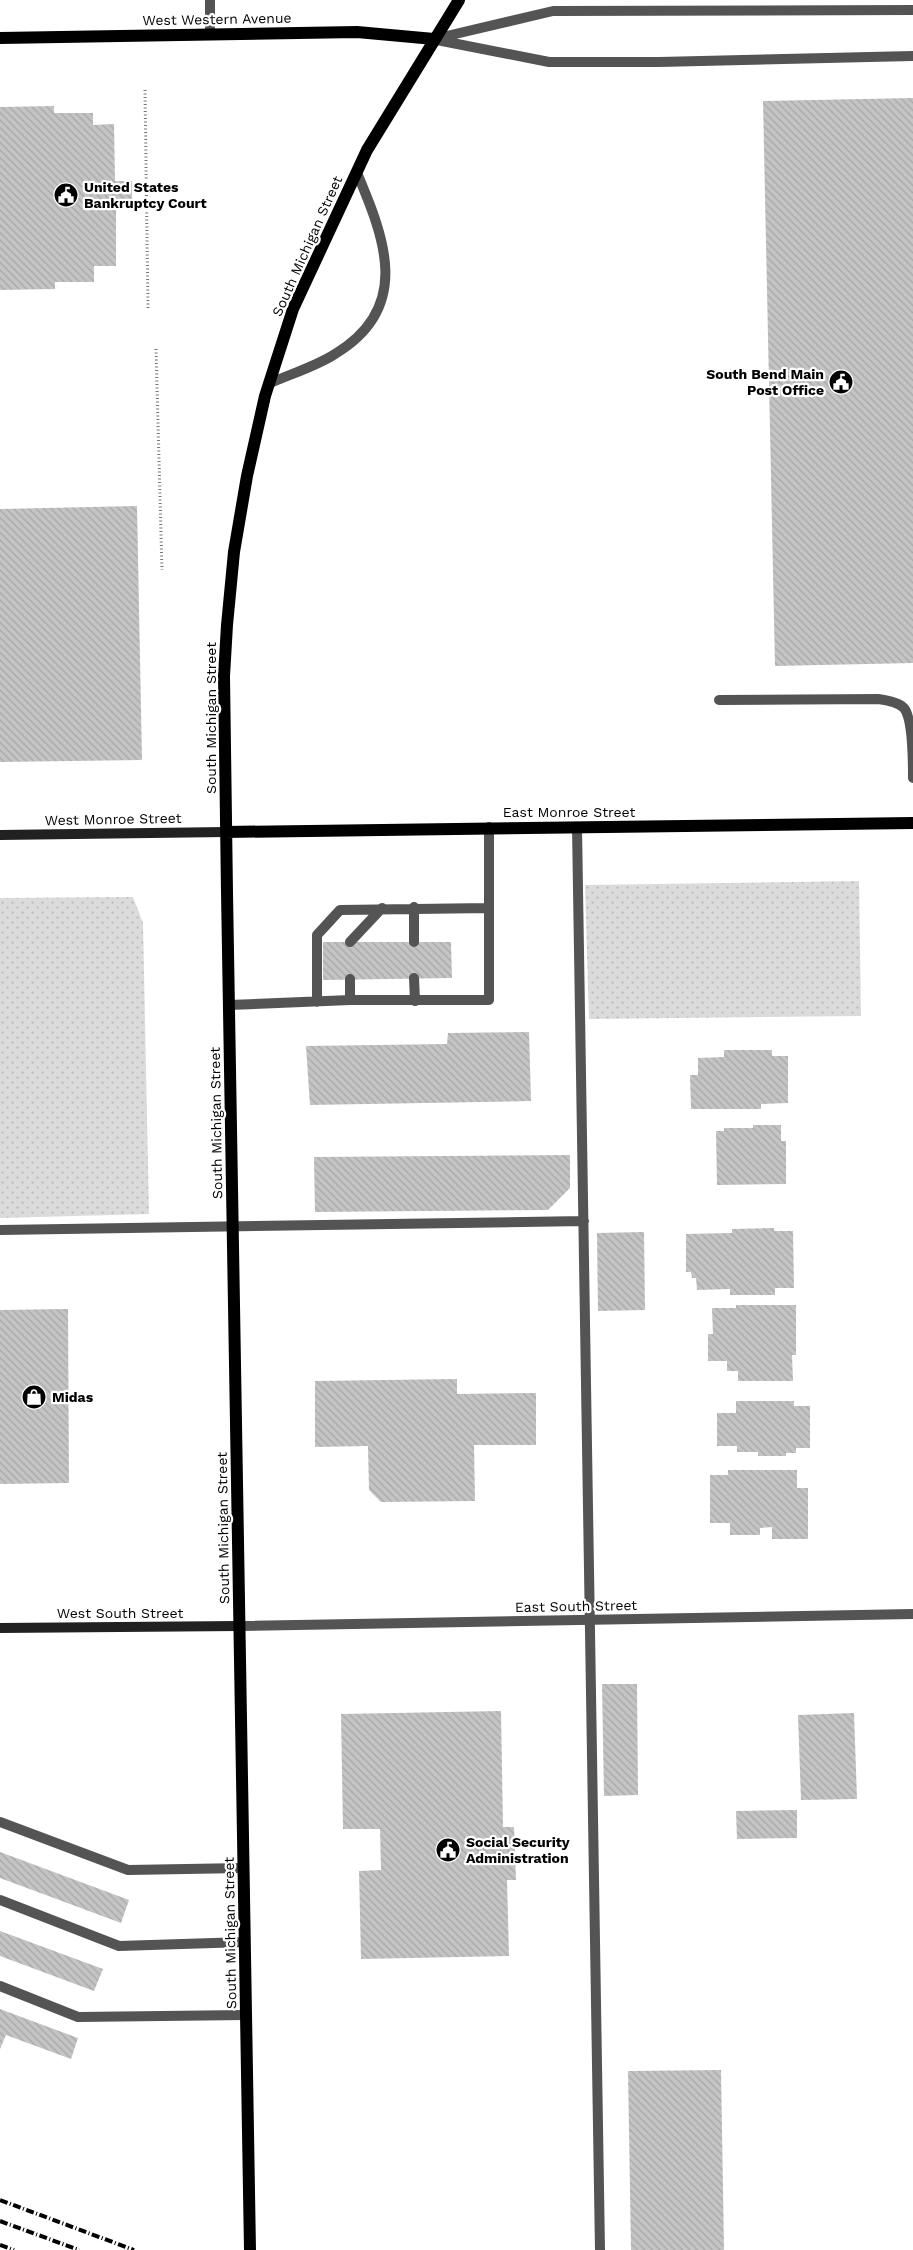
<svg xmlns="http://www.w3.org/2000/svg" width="913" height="2250" font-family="'Work Sans',sans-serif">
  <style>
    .grass { fill: url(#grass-dots) }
    .building { fill: url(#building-back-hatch) }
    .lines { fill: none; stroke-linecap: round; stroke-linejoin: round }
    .path { stroke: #767676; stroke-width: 3; stroke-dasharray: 1 2.5; stroke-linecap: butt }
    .lane { stroke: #545454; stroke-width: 10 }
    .street { stroke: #545454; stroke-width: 10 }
    .secondary { stroke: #212121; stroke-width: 10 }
    .primary { stroke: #000; stroke-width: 12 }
    .rail { stroke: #000; stroke-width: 4; stroke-dasharray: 8 2.5 1 2.5; stroke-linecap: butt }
    .labels { text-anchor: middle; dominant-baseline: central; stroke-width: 4.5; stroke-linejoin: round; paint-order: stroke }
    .street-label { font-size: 14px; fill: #000; stroke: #fff }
    .poi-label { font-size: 14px; font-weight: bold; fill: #000; stroke: #fff; text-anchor: start }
  </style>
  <defs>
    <pattern id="grass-dots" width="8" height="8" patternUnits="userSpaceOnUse" patternTransform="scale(1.25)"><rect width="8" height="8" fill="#dbdbdb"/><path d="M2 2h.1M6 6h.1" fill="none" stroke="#bababa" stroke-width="1.8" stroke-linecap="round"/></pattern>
    <pattern id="building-back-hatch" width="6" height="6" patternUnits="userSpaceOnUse" patternTransform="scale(1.25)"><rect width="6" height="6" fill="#c4c4c4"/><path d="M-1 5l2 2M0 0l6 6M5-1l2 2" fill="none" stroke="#a7a7a7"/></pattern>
  </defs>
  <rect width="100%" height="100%" fill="#fff"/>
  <!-- grass -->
  <path class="grass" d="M859 881 861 1016 589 1019 585 885Z
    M133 897 143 923 149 1214 0 1218V898Z"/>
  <!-- building -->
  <path class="building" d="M913 98V663L775 666 763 101Z
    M54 106V113H93V125L114 124 115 181H132V209H116V266H94V282H55V289L0 290V107Z
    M137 506 142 760 0 762V509Z
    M323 942H451L452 978 323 980Z
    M529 1032 531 1101 310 1105 306 1046 447 1044 448 1033Z
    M724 1050H772V1056H788V1103L761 1104V1109H691L690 1075H698V1058L724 1057Z
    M753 1125H781V1141H786V1184L717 1185 716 1131H724V1128H753Z
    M570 1155V1188L548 1210 315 1212 314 1157Z
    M774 1228V1231H793L794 1288H775V1295H730V1289L697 1290 696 1278H692L691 1272H686V1234L732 1233V1229Z
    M644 1232 645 1310 598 1311 597 1233Z
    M736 1305H796V1355H792L793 1381H738V1371H727V1361H708V1334H713L712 1308H736Z
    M68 1309 69 1483 0 1484V1310Z
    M457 1379V1394L536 1393V1445H474L475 1501 381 1502 369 1490 368 1446 315 1447V1381Z
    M736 1401H794V1406H810V1448H796V1453H786V1456H758V1452H737V1446H717V1413H736Z
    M728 1470H797V1488H808V1539H772V1527L760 1528V1535H730V1523H710V1475H728Z
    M602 1684H637L638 1795 604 1796Z
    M501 1711 503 1827H514L516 1880H507L509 1956 361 1959 359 1871 381 1870 380 1829H343L341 1714Z
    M854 1713 857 1799 801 1800 798 1715Z
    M797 1810V1838L737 1839 736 1811Z
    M0 1852 129 1900 121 1923 0 1878Z
    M0 1931 103 1969 94 1991 0 1956Z
    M0 2009 78 2038 71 2059 6 2035 0 2049Z
    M721 2070 724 2250H631L628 2071Z"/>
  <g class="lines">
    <!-- path -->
    <path class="path" d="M145 90 148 309
      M156 349 162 570"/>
    <!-- lane -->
    <path class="lane" d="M434 39 553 11 913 10
      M437 40 549 62H659L913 56
      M268 384C290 374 315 367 335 354 412 308 385 239 357 173
      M719 700 878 699C886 700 898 702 904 708 913 719 913 762 913 778
      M577 827 600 2250
      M350 942 382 908
      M414 942V907
      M414 978 415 1001
      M350 979V1000
      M317 1002V935L340 910 489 908
      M229 1005 350 1000H489V827
      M0 1230 584 1221
      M0 1822 128 1870 244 1868
      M0 1900 119 1946 245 1942
      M0 1986 78 2017 246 2015"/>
    <!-- street -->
    <path class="street" d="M210 0V34
      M239 1626 913 1614"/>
    <!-- secondary -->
    <path class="secondary" d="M0 835 226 832
      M0 1628 239 1626"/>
    <!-- primary -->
    <path class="primary" d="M0 38 357 32 434 39
      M226 832C455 828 684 825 913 823
      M250 2250 227 892 224 676 227 625 234 552 247 476 265 396 293 309 367 150 459 0"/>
    <!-- rail -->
    <path class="rail" d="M0 2200 134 2250
      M0 2221 79 2250
      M0 2245 14 2250"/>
  </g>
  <!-- icons -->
  <defs>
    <symbol id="civic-disc" viewBox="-11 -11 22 22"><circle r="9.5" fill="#000" stroke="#fff"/><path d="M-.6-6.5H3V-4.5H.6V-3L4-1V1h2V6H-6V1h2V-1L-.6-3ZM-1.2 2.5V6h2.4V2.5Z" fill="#fff"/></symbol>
    <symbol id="shop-disc" viewBox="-11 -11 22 22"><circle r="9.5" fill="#000" stroke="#fff"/><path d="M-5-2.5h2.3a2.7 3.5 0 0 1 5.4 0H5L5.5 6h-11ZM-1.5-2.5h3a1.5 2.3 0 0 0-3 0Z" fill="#fff"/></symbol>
  </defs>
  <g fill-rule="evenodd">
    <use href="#civic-disc" x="52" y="181" width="28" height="28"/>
    <use href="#civic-disc" x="827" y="368" width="28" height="28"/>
    <use href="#shop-disc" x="20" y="1383" width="28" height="28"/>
    <use href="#civic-disc" x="434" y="1836" width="28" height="28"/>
  </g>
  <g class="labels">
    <!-- street labels -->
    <g class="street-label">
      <text transform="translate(217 19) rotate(-1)">West Western Avenue</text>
      <text transform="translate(307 246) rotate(-66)">South Michigan Street</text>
      <text transform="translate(211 718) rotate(-90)">South Michigan Street</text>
      <text x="569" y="812">East Monroe Street</text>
      <text transform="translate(113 819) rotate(-1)">West Monroe Street</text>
      <text transform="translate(216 1123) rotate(-91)">South Michigan Street</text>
      <text transform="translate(223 1528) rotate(-91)">South Michigan Street</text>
      <text transform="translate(576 1606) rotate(-1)">East South Street</text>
      <text x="120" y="1613">West South Street</text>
      <text transform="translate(230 1933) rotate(-91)">South Michigan Street</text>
    </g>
    <!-- poi labels -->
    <g class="poi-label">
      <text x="84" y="187">United States<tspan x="84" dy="16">Bankruptcy Court</tspan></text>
      <text x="824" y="374" text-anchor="end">South Bend Main<tspan x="824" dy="16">Post Office</tspan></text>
      <text x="52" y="1397">Midas</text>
      <text x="466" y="1842">Social Security<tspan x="466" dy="16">Administration</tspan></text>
    </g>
  </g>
</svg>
